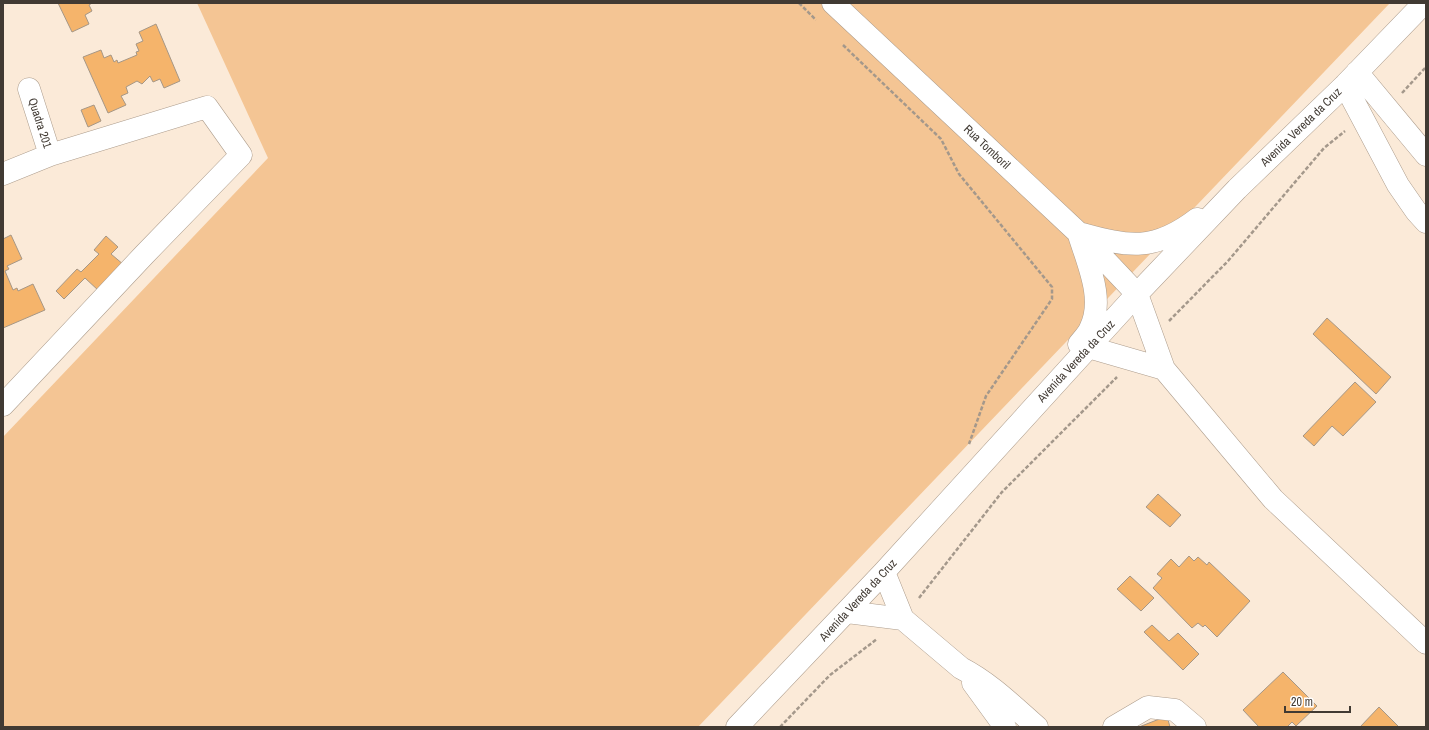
<svg xmlns="http://www.w3.org/2000/svg" width="1429" height="730" font-family="'Archivo Narrow',sans-serif">
  <style>
    .green { fill: #f4c594 }
    .building { fill: #f5b46b; stroke: #a69786 }
    .lines { fill: none; stroke-linecap: round; stroke-linejoin: round }
    .minor-casing { stroke: #ad9d8d; stroke-width: 23 }
    .path { stroke: #a4988b; stroke-width: 2.5; stroke-dasharray: 4 2; stroke-linecap: butt }
    .minor { stroke: #fff; stroke-width: 22 }
    .labels { text-anchor: middle; dominant-baseline: central; stroke-width: 3; stroke-linejoin: round; paint-order: stroke }
    .street-label { font-size: 12px; fill: #413a33; stroke: #fff }
  </style>
  <rect width="100%" height="100%" fill="#fbead8"/>
  <!-- green -->
  <path class="green" d="M197 3H1390L698 727H3V437L268 158Z"/>
  <!-- building -->
  <path class="building" d="M58 3H92L89 5 92 11 85 15 89 24 72 32Z
    M156 24 180 81 164 88 160 79 153 82 150 76 142 84 137 81 126 87 128 93 121 96 126 105 108 113 83 57 101 50 104 58 111 55 114 62 117 60 118 63 137 55 136 52 139 51 136 44 143 41 139 32Z
    M94 105 101 121 88 127 81 110Z
    M11 235 22 259 7 266 9 269 5 271 13 290 17 288 18 291 33 284 45 310 3 328V239Z
    M106 236 118 247 111 254 124 265 99 291 85 278 64 299 56 291 77 269 81 272 99 254 94 250Z
    M1327 318 1391 377 1376 394 1313 334Z
    M1355 382 1376 402 1343 436 1332 426 1314 446 1303 436Z
    M1158 494 1181 515 1170 527 1146 507Z
    M1189 556 1194 561 1198 557 1207 565 1209 562 1250 601 1217 637 1205 625 1203 627 1198 623 1192 628 1153 588 1162 578 1157 574 1171 559 1179 567Z
    M1130 576 1154 598 1141 611 1117 589Z
    M1152 625 1169 641 1178 633 1199 654 1183 670 1144 632Z
    M1283 672 1317 706 1296 726 1292 722 1287 727H1259L1243 710Z
    M1379 707 1399 727H1400H1360Z
    M1167 716 1170 727H1139Z"/>
  <g class="lines">
    <defs>
      <path id="minor" d="M833 3 1086 240 1137 294 1164 369 1273 499 1426 643
        M1357 72 1426 155
        M1345 85 1398 185 1416 211 1426 222
        M3 174 50 155 29 89
        M1079 233C1129 247 1154 252 1197 219
        M1079 344C1083 339 1088 334 1090 329 1105 300 1088 264 1079 235
        M1088 347 1164 369
        M3 405 144 255 241 155 207 107 50 155
        M884 572 903 619 961 668C990 683 1013 706 1037 727
        M847 612 903 619
        M973 683 1005 727
        M737 727 884 572 1137 294 1237 189 1345 85 1424 3
        M1114 727 1148 707 1175 710 1195 727"/>
    </defs>
    <!-- minor casing -->
    <use href="#minor" class="minor-casing"/>
    <!-- path -->
    <path class="path" d="M799 3 816 20
      M843 45 941 139 959 174 1052 287V299L986 396 969 444
      M1402 93 1426 67
      M1169 321 1228 261 1324 148 1345 131
      M919 598 1002 492 1117 377
      M780 727 830 675 877 639"/>
    <!-- minor -->
    <use href="#minor" class="minor"/>
  </g>
  <g class="labels">
    <!-- street labels -->
    <g class="street-label">
      <text transform="translate(40 123) rotate(72)">Quadra 201</text>
      <text transform="translate(1301 127) rotate(-44)">Avenida Vereda da Cruz</text>
      <text transform="translate(987 147) rotate(43)">Rua Tomboril</text>
      <text transform="translate(1076 361) rotate(-47)">Avenida Vereda da Cruz</text>
      <text transform="translate(858 600) rotate(-47)">Avenida Vereda da Cruz</text>
    </g>
  </g>
  <!-- border -->
  <rect width="1429" height="730" fill="none" stroke="#413a33" stroke-width="8"/>
  <!-- scale -->
  <path d="M1285 706v6h65v-6" fill="none" stroke="#413a33" stroke-width="2"/>
  <text x="1291" y="706" font-size="12" fill="#413a33" stroke="#ffffff" stroke-width="3" paint-order="stroke">20 m</text>
</svg>
